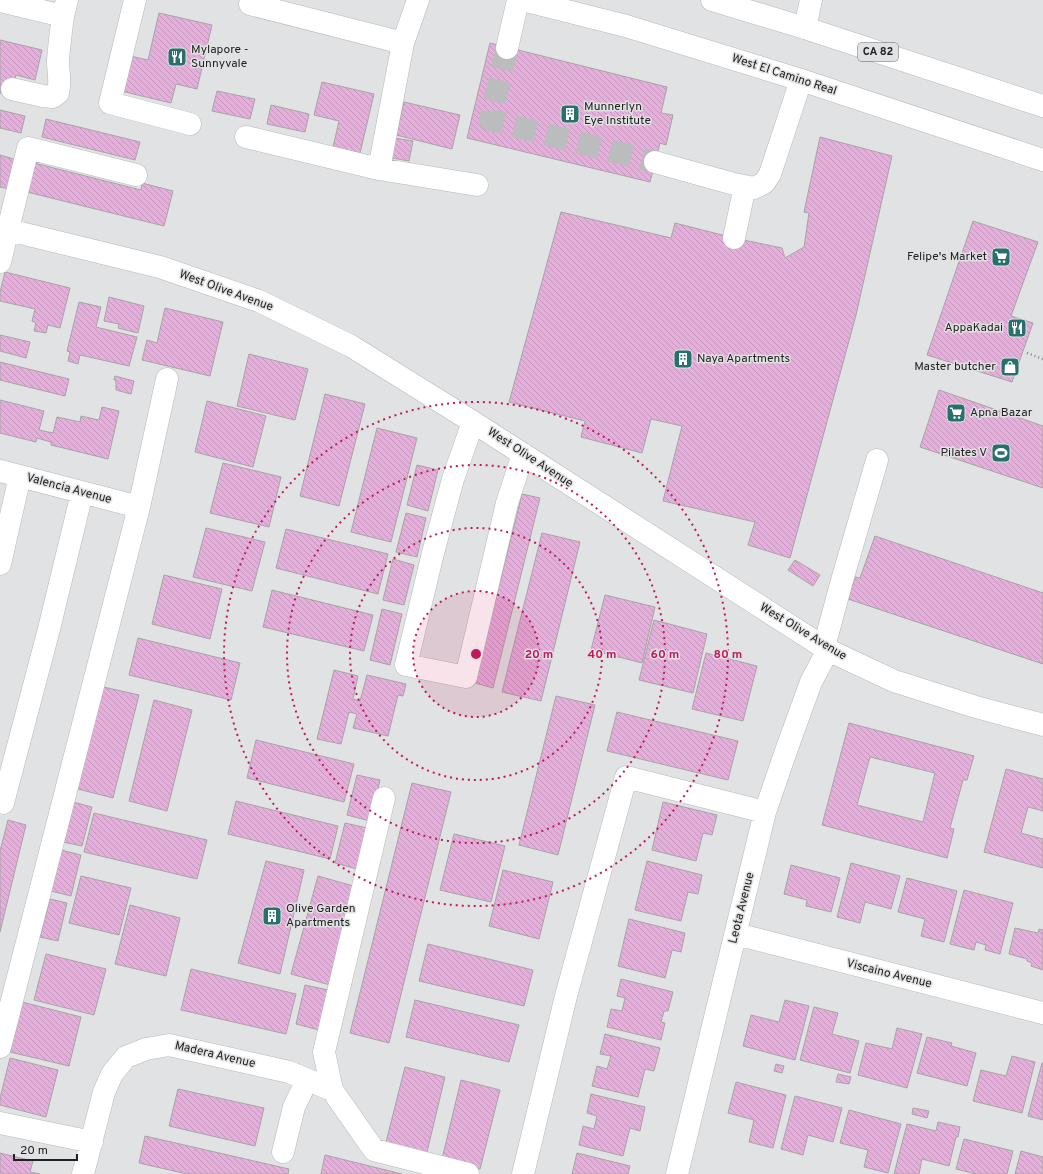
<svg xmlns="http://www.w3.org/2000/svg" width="1043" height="1174" font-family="Overpass,sans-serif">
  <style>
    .building { fill: url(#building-back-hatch); stroke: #a6a4a5; fill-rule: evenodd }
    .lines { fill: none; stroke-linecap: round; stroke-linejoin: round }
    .minor-tunnel { stroke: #bbbcbd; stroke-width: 22; stroke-dasharray: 22 11; stroke-linecap: butt }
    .minor-casing { stroke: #b7b8ba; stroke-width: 23 }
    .major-casing { stroke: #b7b8ba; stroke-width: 23 }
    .path { stroke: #828384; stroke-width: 2.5; stroke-dasharray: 1 3; stroke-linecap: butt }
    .minor { stroke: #fff; stroke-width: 22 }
    .major { stroke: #fff; stroke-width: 22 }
    .ring { fill: none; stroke: #c2185b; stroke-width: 2; stroke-dasharray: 2 4 }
    .labels { text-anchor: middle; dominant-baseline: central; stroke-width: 3; stroke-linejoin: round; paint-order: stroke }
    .shield { fill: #e1e2e3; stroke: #5b5c5d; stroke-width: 1 }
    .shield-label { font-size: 11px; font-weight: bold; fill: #222223 }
    .poi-label { font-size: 12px; fill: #222223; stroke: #e1e2e3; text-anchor: start }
    .street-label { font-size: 12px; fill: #222223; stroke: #e1e2e3 }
    .centre { fill: #c2185b; stroke: #e1e2e3; stroke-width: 2 }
    .ring-label { font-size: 12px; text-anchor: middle; font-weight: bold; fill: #c2185b; stroke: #e1e2e3; stroke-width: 3; stroke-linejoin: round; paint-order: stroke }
  </style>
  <defs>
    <pattern id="building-back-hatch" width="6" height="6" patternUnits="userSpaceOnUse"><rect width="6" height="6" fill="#e5afdc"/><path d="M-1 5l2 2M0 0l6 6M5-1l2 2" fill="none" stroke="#c496bc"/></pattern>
  </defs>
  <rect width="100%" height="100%" fill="#e1e2e3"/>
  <!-- building -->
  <path class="building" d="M159 13 212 25 197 89 176 84 171 103 121 91 130 56 148 60Z
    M0 40 42 50 35 80 16 75 11 96 0 93Z
    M490 43 667 87 661 113 673 115 666 145 660 143 650 182 467 138Z
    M322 82 374 94 360 153 333 147 339 121 314 115Z
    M217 91 255 99 250 119 212 111Z
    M404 102 460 115 452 149 396 135Z
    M271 105 309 114 305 132 267 124Z
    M0 110 25 116 21 133 0 128Z
    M46 119 140 142 135 160 42 137Z
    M820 137 892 156 856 315 790 558 748 545 755 522 663 501 682 426 651 419 642 453 581 437 585 421 509 402 561 212 671 238 675 223 734 238 782 248 785 258 804 247 809 213 804 212Z
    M395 138 413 141 409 161 392 158Z
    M0 155 17 160 10 189 0 187Z
    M34 163 141 190 142 183 173 191 164 226 27 192Z
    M973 221 1038 242 1011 316 1033 323 1012 382 927 355Z
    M5 272 70 288 60 328 48 325 46 333 34 331 36 323 32 321 35 309 0 301V292Z
    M109 297 144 306 138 333 118 328 119 324 104 321Z
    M79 302 101 307 96 327 137 337 129 366 80 355 78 364 68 361 70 352 67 351Z
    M165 308 223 322 210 376 142 360 147 340 157 343Z
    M0 335 30 342 26 358 0 351Z
    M249 354 308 369 295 420 237 406Z
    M0 362 69 379 65 396 0 380Z
    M115 376 134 381 131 394 116 390V382L114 379Z
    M939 390 1043 426V488L920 447Z
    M325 394 365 404 339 506 300 496Z
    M0 400 44 411 39 430 53 433 57 417 80 422 81 416 99 420 102 407 119 411 108 459 51 445V442L37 438 36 442 0 433Z
    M207 401 266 416 253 467 195 452Z
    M377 428 417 438 391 542 351 532Z
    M223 463 281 477 269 527 210 513Z
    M417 465 438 470 428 511 407 505Z
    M522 494 540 498 493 688 475 683Z
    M406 513 426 518 417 557 396 552Z
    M206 528 265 542 252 591 193 577Z
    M286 529 388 554 378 594 276 568Z
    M542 533 580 542 541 701 502 692Z
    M875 536 1043 593V664L848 599 855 577 860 578Z
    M393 559 414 565 404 605 383 600Z
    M795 560 820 575 813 586 788 570Z
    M164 575 222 589 210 639 152 624Z
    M272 590 373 615 364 651 263 627Z
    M605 595 655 607 642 663 591 650Z
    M382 609 402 614 390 665 370 660Z
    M654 620 707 634 693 693 639 680Z
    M138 638 240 663 231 700 129 675Z
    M706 653 757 666 743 721 692 709Z
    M334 670 358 676 353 699 360 701 367 675 406 684 403 696 398 695 388 736 353 728 357 714 349 712 341 744 317 739Z
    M99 686 139 695 113 798 74 788Z
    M556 696 595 705 558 855 519 845Z
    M154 700 192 710 167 811 129 801Z
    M617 712 738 741 728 780 607 751Z
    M849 723 974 756 967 780H963L950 828 954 829 947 858 822 825ZM870 757 935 773 923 822 857 805Z
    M256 740 354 764 344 802 247 778Z
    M1006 769 1043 779V811L1028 807 1021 833 1043 839V868L984 852Z
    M357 775 380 780 370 821 347 815Z
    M412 783 451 792 389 1043 350 1033Z
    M236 801 338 826 330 859 228 834Z
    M73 802 92 807 82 846 63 842Z
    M663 802 717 815 712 835 703 833 696 861 652 850Z
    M94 813 207 840 197 879 84 852Z
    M8 820 26 825 0 932V851Z
    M345 823 367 828 357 869 335 863Z
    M454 834 505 846 491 902 440 890Z
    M61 850 81 855 71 896 51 891Z
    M266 861 304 870 280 974 238 963Z
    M647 861 702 875 698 894 688 892 681 921 635 910Z
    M851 863 900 876 891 909 865 902 860 923 837 917Z
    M791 865 840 878 831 912 806 906 807 900 784 894Z
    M503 870 553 882 539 939 489 926Z
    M81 876 131 888 119 935 69 923Z
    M318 876 357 887 330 985 291 974Z
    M907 878 957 891 944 942 921 936 925 919 898 912Z
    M964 890 1013 903 1000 954 985 950 986 945 976 942 974 950 950 944Z
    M50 899 67 903 58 941 40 937Z
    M130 905 180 918 166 976 115 964Z
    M629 919 685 933 681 952 672 950 665 978 618 966Z
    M1015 928 1038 933 1039 929 1043 930V970L1031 966 1032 963 1027 961V959L1009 954Z
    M428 944 533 970 524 1006 419 981Z
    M46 954 106 969 94 1015 34 1000Z
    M191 969 296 994 286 1034 181 1010Z
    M621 979 673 992 668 1011H664L661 1022 665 1023 661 1040 607 1027 611 1009 622 1011 625 998 617 996Z
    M305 985 328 990 319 1030 296 1024Z
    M415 1000 519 1025 509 1062 406 1037Z
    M785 1000 809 1006 795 1060 743 1046 751 1015 779 1022Z
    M22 1002 81 1017 69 1066 10 1052Z
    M814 1007 838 1013 832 1034 859 1041 850 1073 800 1060Z
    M897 1028 922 1034 907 1088 858 1075 866 1043 892 1049Z
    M605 1034 660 1048 654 1071 645 1069 638 1097 592 1086 597 1066 607 1069 611 1056 600 1054Z
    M927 1037 952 1043 951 1046 976 1053 967 1086 917 1073Z
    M1012 1056 1035 1062 1022 1113 973 1101 981 1070 1006 1076Z
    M10 1058 58 1070 46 1117 0 1105V1098Z
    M1042 1063H1043V1120L1028 1116Z
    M776 1064 784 1066 782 1073 774 1071Z
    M405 1067 445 1077 426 1156 385 1146Z
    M838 1074 851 1077 849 1084 836 1082Z
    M461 1080 500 1090 480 1169 442 1159Z
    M736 1082 786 1095 773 1148 749 1142 754 1120 728 1113Z
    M178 1089 264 1108 255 1146 169 1126Z
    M591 1094 645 1107 640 1131 630 1128 623 1156 579 1145 583 1126 594 1129 597 1116 587 1113Z
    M795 1096 842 1108 833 1142 808 1135 803 1155 781 1149Z
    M913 1108 929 1111 927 1118 912 1114Z
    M849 1110 901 1124 888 1173 864 1167 868 1150 840 1143Z
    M938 1122 960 1127 958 1137H956L949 1166 922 1159 919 1174H894L907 1124 936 1131Z
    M145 1136 289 1169 288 1174H187L139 1163Z
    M964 1139 1013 1151 1007 1174H976L956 1169Z
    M1021 1151 1043 1157V1174H1015Z
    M0 1153 33 1161 30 1172 40 1174H0Z
    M577 1153 630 1166 628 1174H572Z
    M325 1155 402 1174H321Z"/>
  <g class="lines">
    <!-- minor-tunnel -->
    <path class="minor-tunnel" d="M507 48 490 120 655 162"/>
    <defs>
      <path id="minor" d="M135 0 110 103 190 124
        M0 1 63 16 67 0
        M250 4 403 43
        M805 28 811 0
        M507 48 518 0
        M12 89 43 96 53 97 58 93C61 82 58 72 58 61 59 46 61 31 63 16
        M246 137 379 169 403 43 418 0
        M655 162 734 184 754 188 764 183 770 174 801 80
        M379 169 477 185
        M0 228 160 267 259 301 351 346 473 422 828 650 894 681 976 707 1043 725
        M734 238 745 186
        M0 262 28 148 136 175
        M473 422 453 479 433 553 406 665 466 677 507 503 523 454
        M0 471 139 507
        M0 564 20 476
        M824 647 841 584 877 460
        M384 798 324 1052 332 1090 374 1150 468 1174
        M0 802 3 803 49 629 82 493
        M736 934 1043 1013
        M0 1047 139 507 167 379
        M0 1123 92 1142
        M283 1152 294 1107 307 1080
        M83 1174 104 1092 112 1074 126 1057 146 1049 169 1045 289 1072 332 1090
        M523 1174 566 996 626 777 765 812
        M677 1174 765 812 786 751 811 682 828 650"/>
      <path id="major" d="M523 0 626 26 801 80 1043 160
        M712 0 805 28 1043 106"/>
    </defs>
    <!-- minor casing -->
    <use href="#minor" class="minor-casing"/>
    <!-- major casing -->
    <use href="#major" class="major-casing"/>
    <!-- path -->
    <path class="path" d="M1027 353 1043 359"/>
    <!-- minor -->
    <use href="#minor" class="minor"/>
    <!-- major -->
    <use href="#major" class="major"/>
  </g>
  <!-- distance rings -->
  <circle cx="476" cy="654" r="63" fill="#c2185b" fill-opacity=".12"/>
  <g class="ring">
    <circle cx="476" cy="654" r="63"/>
    <circle cx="476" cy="654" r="126"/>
    <circle cx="476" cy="654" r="189"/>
    <circle cx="476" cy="654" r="252"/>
  </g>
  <!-- icons -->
  <defs>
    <symbol id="restaurant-square" viewBox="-11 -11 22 22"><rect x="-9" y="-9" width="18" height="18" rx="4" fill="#27716d" stroke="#e1e2e3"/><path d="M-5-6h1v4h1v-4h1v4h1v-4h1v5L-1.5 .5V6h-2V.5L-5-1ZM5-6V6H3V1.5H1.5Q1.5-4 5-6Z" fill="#fff"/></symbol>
    <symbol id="building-square" viewBox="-11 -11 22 22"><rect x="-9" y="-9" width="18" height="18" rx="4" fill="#27716d" stroke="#e1e2e3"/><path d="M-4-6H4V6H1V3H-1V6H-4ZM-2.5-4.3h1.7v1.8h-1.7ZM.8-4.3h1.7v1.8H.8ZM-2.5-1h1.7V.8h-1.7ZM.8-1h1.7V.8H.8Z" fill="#fff"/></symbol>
    <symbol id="supermarket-square" viewBox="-11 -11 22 22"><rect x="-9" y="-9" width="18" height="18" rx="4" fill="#27716d" stroke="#e1e2e3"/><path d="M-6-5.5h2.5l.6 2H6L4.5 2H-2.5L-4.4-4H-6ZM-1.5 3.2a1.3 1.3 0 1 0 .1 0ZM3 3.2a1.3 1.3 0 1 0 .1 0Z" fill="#fff"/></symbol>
    <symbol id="shop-square" viewBox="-11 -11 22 22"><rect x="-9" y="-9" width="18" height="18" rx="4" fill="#27716d" stroke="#e1e2e3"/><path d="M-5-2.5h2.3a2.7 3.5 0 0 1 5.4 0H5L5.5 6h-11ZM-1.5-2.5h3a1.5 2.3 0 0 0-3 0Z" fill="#fff"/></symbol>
    <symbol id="stadium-square" viewBox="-11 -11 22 22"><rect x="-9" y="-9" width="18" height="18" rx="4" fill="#27716d" stroke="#e1e2e3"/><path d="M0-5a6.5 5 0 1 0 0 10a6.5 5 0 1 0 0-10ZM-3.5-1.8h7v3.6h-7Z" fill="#fff"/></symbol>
  </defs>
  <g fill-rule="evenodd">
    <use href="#restaurant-square" x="166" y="46" width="22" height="22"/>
    <use href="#building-square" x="559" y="103" width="22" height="22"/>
    <use href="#supermarket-square" x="990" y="246" width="22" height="22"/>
    <use href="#restaurant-square" x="1006" y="317" width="22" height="22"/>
    <use href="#building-square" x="672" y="348" width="22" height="22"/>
    <use href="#shop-square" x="999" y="356" width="22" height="22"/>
    <use href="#supermarket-square" x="945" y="402" width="22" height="22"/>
    <use href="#stadium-square" x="990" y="442" width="22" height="22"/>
    <use href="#building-square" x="261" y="905" width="22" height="22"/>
  </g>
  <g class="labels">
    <!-- shield labels -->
    <rect class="shield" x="858" y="43" width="40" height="18" rx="3"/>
    <g class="shield-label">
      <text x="878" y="52">CA 82</text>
    </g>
    <!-- poi labels -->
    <g class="poi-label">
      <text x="191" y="50">Mylapore -<tspan x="191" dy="14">Sunnyvale</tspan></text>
      <text x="584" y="107">Munnerlyn<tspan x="584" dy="14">Eye Institute</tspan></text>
      <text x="987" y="257" text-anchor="end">Felipe's Market</text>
      <text x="1003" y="328" text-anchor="end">AppaKadai</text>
      <text x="697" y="359">Naya Apartments</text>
      <text x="996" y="367" text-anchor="end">Master butcher</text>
      <text x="970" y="413">Apna Bazar</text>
      <text x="987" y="453" text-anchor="end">Pilates V</text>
      <text x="286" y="909">Olive Garden<tspan x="286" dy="14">Apartments</tspan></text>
    </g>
    <!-- street labels -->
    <g class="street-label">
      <text transform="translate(784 75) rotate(18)">West El Camino Real</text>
      <text transform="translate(226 291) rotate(20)">West Olive Avenue</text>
      <text transform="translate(530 458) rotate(33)">West Olive Avenue</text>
      <text transform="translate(69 489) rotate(15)">Valencia Avenue</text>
      <text transform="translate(803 632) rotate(31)">West Olive Avenue</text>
      <text transform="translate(742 908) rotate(-76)">Leota Avenue</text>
      <text transform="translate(889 974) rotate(14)">Viscaino Avenue</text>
      <text transform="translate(215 1055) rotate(13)">Madera Avenue</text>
    </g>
  </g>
  <circle cx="476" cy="654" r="6" class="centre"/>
  <g class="ring-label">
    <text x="539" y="658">20 m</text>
    <text x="602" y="658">40 m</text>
    <text x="665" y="658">60 m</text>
    <text x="728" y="658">80 m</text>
  </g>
  <!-- scale -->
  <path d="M14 1154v6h63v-6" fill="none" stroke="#222223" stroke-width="2"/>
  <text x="20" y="1154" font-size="12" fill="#222223" stroke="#e1e2e3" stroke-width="3" paint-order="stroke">20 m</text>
</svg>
